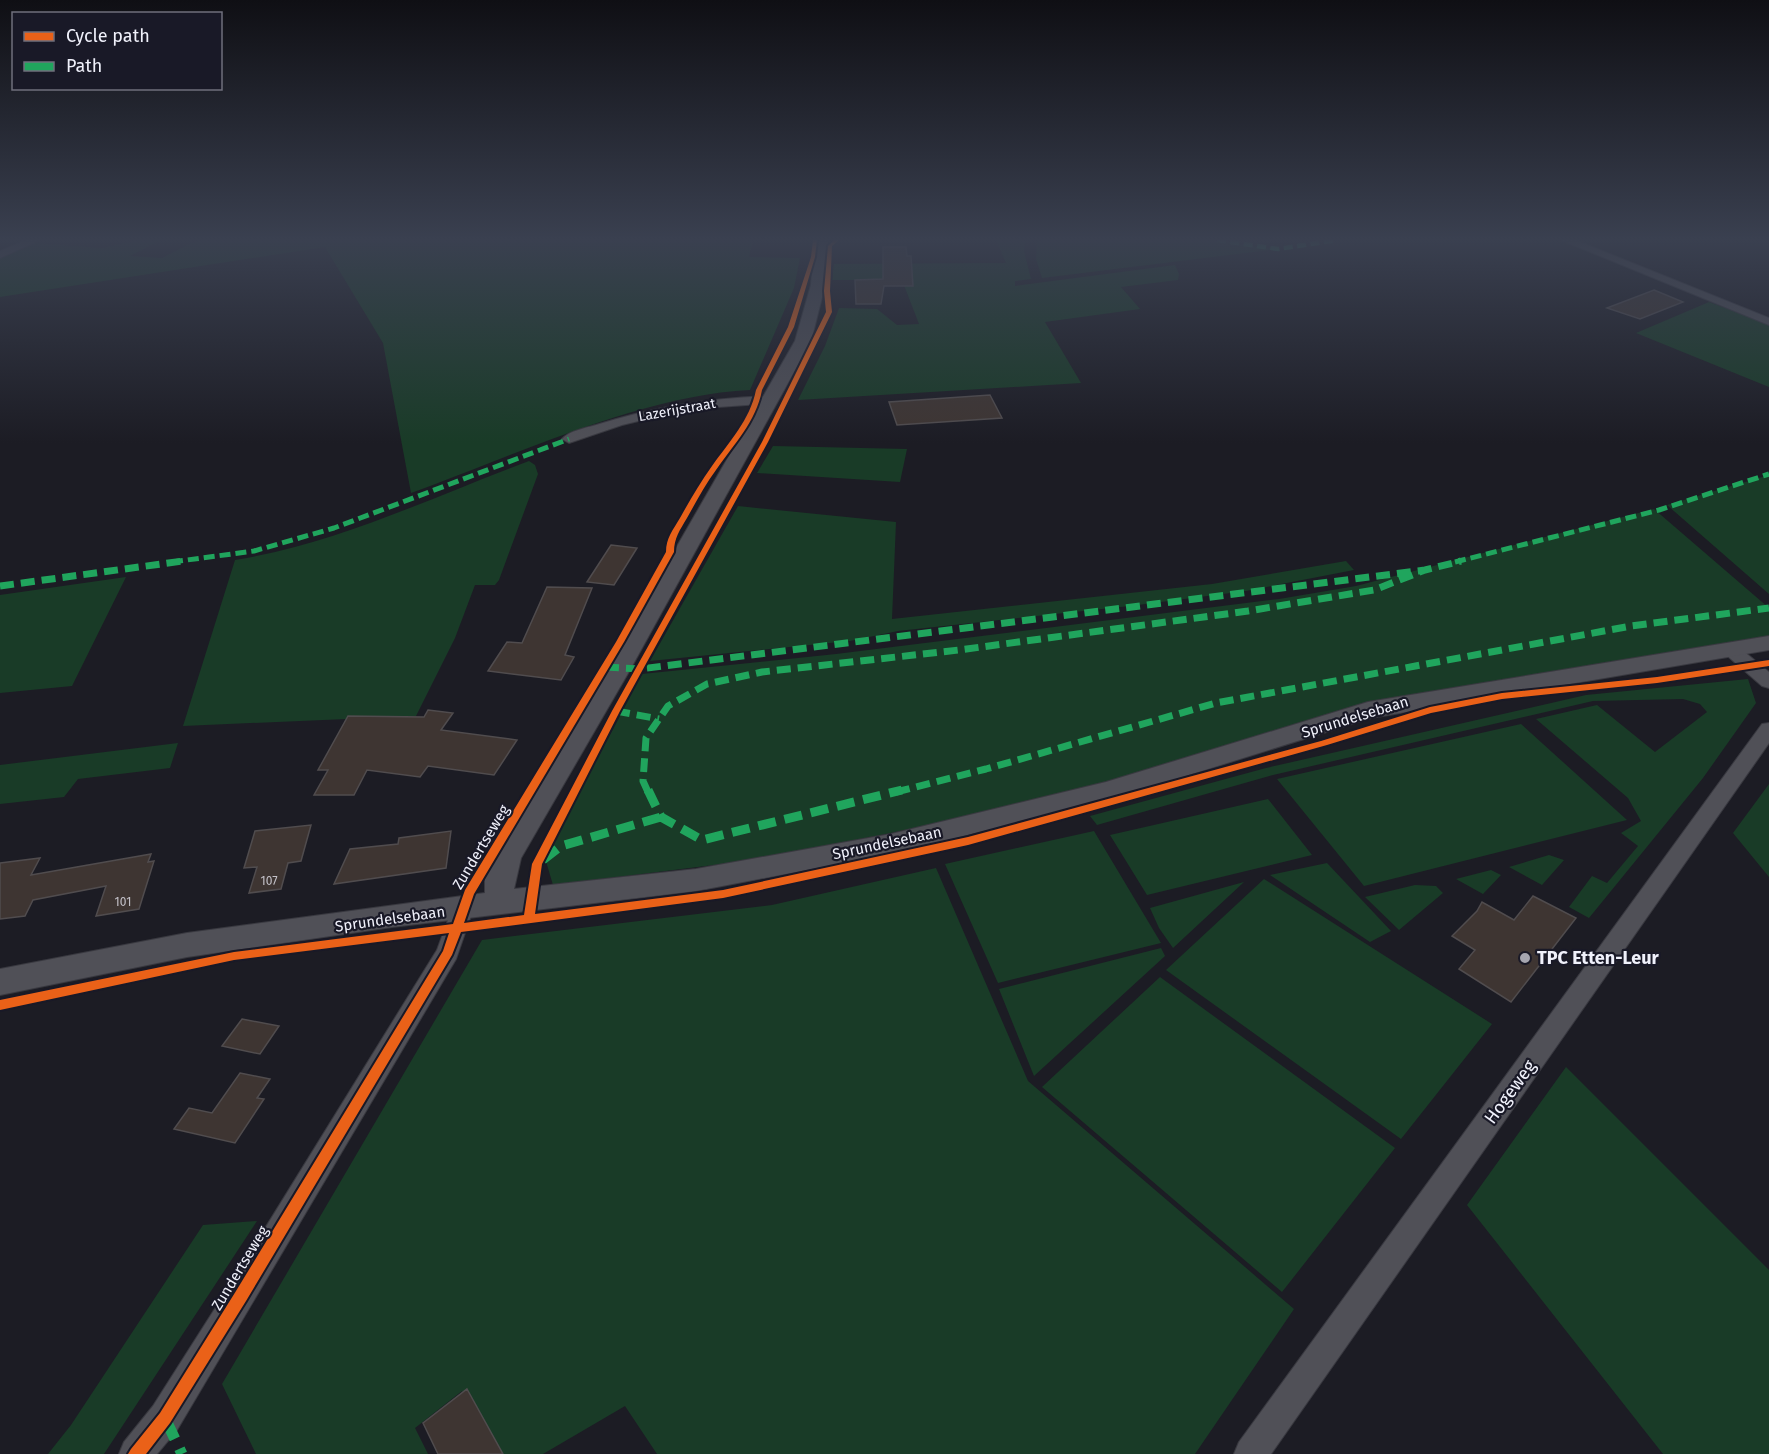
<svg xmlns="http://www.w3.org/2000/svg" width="1769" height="1454" font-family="'Fira Sans',sans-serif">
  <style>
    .green { fill: #193b27 }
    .building { fill: #3e3532; stroke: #504c4e; stroke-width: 1.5 }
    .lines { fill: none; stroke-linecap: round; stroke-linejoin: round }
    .minor-casing { stroke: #393940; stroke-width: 2 }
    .tertiary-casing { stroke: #393940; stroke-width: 2 }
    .minor { fill: #505057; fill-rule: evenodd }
    .tertiary { fill: #505057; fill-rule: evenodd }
    .quiet-far4 { stroke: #20a55d; stroke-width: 4.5; stroke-dasharray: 9 4.5; stroke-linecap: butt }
    .quiet-far3 { stroke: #20a55d; stroke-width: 5; stroke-dasharray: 11 5; stroke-linecap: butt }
    .quiet-far2 { stroke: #20a55d; stroke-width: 7; stroke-dasharray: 14 7; stroke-linecap: butt }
    .quiet-far1 { stroke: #20a55d; stroke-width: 9; stroke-dasharray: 18 9; stroke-linecap: butt }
    .quiet { stroke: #20a55d; stroke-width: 11; stroke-dasharray: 23 11; stroke-linecap: butt }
    .cycleway-casing { stroke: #191927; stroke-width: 4 }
    .cycleway { fill: #ea6118; fill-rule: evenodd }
    .poi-dot { fill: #a6a6b0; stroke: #191927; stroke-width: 2 }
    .labels { text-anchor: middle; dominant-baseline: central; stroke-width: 4.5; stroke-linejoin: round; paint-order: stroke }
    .number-label { font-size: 12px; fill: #c4c2c9 }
    .far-street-label { font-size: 14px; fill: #f0f1fb; stroke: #191927 }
    .street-label { font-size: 15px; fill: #f0f1fb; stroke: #191927 }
    .near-poi-label { font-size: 18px; font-weight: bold; fill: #f0f1fb; stroke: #191927; text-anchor: start }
    .near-street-label { font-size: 18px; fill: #f0f1fb; stroke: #191927 }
  </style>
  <rect width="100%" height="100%" fill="#1c1c24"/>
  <!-- green -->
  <path class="green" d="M138 240H161L130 256 162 258 197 240H753L749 257 800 258 794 288 750 390C641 395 514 456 411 493L383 343 325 247 0 297V258L36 243 102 248Z
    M996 240H1026L1024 251 1031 279 1015 281V286L1175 265 1179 274 1178 280 1121 287 1140 309 1045 322 1081 383 798 400 825 346 839 308 877 309 897 325 919 324 902 280H832L834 264 1006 263Z
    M1037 240H1213L1278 249 1042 278 1036 259Z
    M1709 302 1769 324V387L1636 333Z
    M773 446 907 449 900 482 757 473Z
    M529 461 535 465 538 474 499 580 495 585H475L455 638 416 716 183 726 235 560C339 543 432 497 529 461Z
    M1769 475V594L1667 505Z
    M738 506 896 522 892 619 1212 584 1346 561 1354 570 1246 591 1130 606 898 631 850 641 650 661Z
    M1654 509 1769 608V639L1521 679 1029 804 876 836 738 862 553 885 545 858 642 674 836 654 1279 599 1356 586Z
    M126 577 72 686 0 693V595Z
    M1748 679 1756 703 1703 778 1589 918 1569 907 1592 876 1607 883 1638 846 1621 833 1641 821 1628 798 1536 719 1597 705 1655 752 1707 712 1700 704 1683 699 1593 701 1273 775 1097 825 1090 816 1266 768 1586 695Z
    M1521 724 1627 820 1364 886 1277 779Z
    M178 743 170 768 78 779 64 797 0 804V765Z
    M1769 784V877L1733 833Z
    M1268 799 1312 855 1147 895 1110 835Z
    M1094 831 1161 943 998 983 945 864Z
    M1549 855 1564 860 1542 885 1509 867Z
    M1327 863 1391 931 1370 942 1270 875Z
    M936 868 1028 1081 1294 1309 1195 1454H657L625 1406 543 1454H499L462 1391 415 1428 428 1454H256L222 1384 482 940 772 905Z
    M1491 870 1501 875 1483 894 1456 879Z
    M1264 879 1492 1024 1401 1139 1166 970Z
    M1244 882 1173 948 1159 928 1150 908Z
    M1415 885 1436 886 1443 893 1399 930 1365 897Z
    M1161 948 1165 956 1034 1076 999 989Z
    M1160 977 1395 1148 1282 1292 1042 1087Z
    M1566 1067 1769 1270V1454H1663L1467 1205Z
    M257 1221 104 1454H48L71 1425 203 1225Z"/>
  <!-- building -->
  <path class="building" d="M883 247H906L907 256H911L913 286H884L881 304H856L855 280 883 279Z
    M1654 290 1683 302 1640 319 1607 308Z
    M990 395 1002 418 897 425 889 402Z
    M611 545 637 548 614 585 587 582Z
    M547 587 592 588 565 655 574 657 561 680 488 671 507 642 522 643Z
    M428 710 453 713 441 730 517 740 494 775 428 766 420 777 367 770 354 795H314L328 770H318L348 716 424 717Z
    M311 825 301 861 288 863 281 889 249 893 257 867 244 868 255 831Z
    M451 831 446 868 334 884 350 849 398 844 399 838Z
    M151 854 148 862 154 861 139 909 96 916 106 886 33 900 25 916 0 919V863L40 858 31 875Z
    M1533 896 1576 918 1511 1002 1459 969 1475 950 1452 936 1477 911 1482 902 1514 920Z
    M242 1019 279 1026 260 1054 222 1046Z
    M240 1073 270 1079 257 1098 264 1099 235 1143 174 1129 189 1108 212 1113Z
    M467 1389 503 1454H438L423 1423Z"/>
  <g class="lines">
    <defs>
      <path id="minor" d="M27 240H40L0 258V251Z
        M1561 240H1575L1769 318V325Z
        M769 396 776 400 774 403 718 407 667 414 622 425 569 443 562 439C569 431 585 428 596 425 652 407 710 398 769 396Z
        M1730 644 1736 645 1769 672V688L1762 686 1724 653 1721 649Z
        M1769 723V743L1271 1454H1234L1239 1442 1762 724Z
        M463 898 471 901 474 907 456 959 177 1430 157 1454H119L124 1442 153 1406 230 1285 437 950 455 901Z"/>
      <path id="tertiary" d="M815 240H829L825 285 811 341 631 668 521 858 514 889 696 869 891 834 1106 782 1368 702 1769 636V650L1371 718 1109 800 891 854 696 891 392 927 187 957 0 995V969L187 933 485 893V879L497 849 607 668 795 341 811 285Z"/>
    </defs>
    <!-- minor casing -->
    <use href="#minor" class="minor-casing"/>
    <!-- tertiary casing -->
    <use href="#tertiary" class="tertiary-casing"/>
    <!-- minor -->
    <use href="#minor" class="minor"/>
    <!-- tertiary -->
    <use href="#tertiary" class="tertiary"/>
    <!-- quiet-far4 -->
    <path class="quiet-far4" d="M1217 240 1278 249 1337 240"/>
    <!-- quiet-far3 -->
    <path class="quiet-far3" d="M172 562 254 551 334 528 569 439
      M1455 562 1659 510 1769 474"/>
    <!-- quiet-far2 -->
    <path class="quiet-far2" d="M0 586 183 561
      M605 667 640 669 1425 570 1461 561
      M616 711 659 719
      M648 792 643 781 646 738 668 706 707 684 762 672 959 650 1248 611 1374 590 1425 570
      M896 792 986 769 1216 703 1631 626 1769 608"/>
    <!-- quiet-far1 -->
    <path class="quiet-far1" d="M648 790 661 817 702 840 902 790
      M543 860 561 846 661 817"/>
    <!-- quiet -->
    <path class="quiet" d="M165 1418 182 1454"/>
    <defs>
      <path id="cycleway" d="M813 240H817L815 257 794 327 762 390C756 422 734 444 716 470 705 485 696 502 687 518 680 530 674 538 674 552L624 642 474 894 464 923 524 915 532 864 612 711 762 442 826 312 824 291 828 246 834 240H839L832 246 830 291 832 312 768 442 620 711 542 864 535 914 723 890 968 837 1321 741 1430 707 1502 693 1657 677 1769 660V666L1657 683 1502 699 1431 713 1327 745 968 845 723 898 461 932 452 955 246 1301 170 1423 146 1454H128L131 1449 160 1413 236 1291 443 951 449 933 234 960 0 1010V1000L234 952 453 924 465 890 616 642 666 552C666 538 673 530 680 518 690 500 700 483 712 466 729 442 750 420 756 390L788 327 811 257Z"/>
    </defs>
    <!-- cycleway casing -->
    <use href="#cycleway" class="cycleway-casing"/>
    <!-- cycleway -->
    <use href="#cycleway" class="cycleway"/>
  </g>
  <!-- sky -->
  <linearGradient id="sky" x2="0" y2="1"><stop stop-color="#0f0f14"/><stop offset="0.54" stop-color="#3a4050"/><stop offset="1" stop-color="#3a4050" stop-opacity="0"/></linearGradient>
  <rect width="1769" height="443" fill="url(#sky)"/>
  <!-- markers -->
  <circle class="poi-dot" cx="1525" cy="958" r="6"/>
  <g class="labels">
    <!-- number labels -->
    <g class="number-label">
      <text x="269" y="881">107</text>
      <text x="123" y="902">101</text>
    </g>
    <!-- far-street labels -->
    <g class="far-street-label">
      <text transform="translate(677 410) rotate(-10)">Lazerijstraat</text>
    </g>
    <!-- street labels -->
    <g class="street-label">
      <text transform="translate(1355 717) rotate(-17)">Sprundelsebaan</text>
      <text transform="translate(887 843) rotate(-12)">Sprundelsebaan</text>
      <text transform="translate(481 847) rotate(-59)">Zundertseweg</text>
      <text transform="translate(390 919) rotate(-8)">Sprundelsebaan</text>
      <text transform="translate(240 1268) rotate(-59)">Zundertseweg</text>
    </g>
    <!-- near-poi labels -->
    <g class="near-poi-label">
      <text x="1537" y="958">TPC Etten-Leur</text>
    </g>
    <!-- near-street labels -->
    <g class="near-street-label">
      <text transform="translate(1510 1092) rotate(-54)">Hogeweg</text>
    </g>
  </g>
  <!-- legend -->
  <rect x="12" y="12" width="210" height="78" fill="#191927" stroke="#6f6f7c" stroke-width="1.5"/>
  <rect x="24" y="32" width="30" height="9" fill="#ea6118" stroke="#6f6f7c" stroke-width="1.5"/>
  <text x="66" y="42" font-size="18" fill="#f0f1fb">Cycle path</text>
  <rect x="24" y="62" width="30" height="9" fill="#20a55d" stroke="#6f6f7c" stroke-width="1.5"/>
  <text x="66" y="72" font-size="18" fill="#f0f1fb">Path</text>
</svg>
